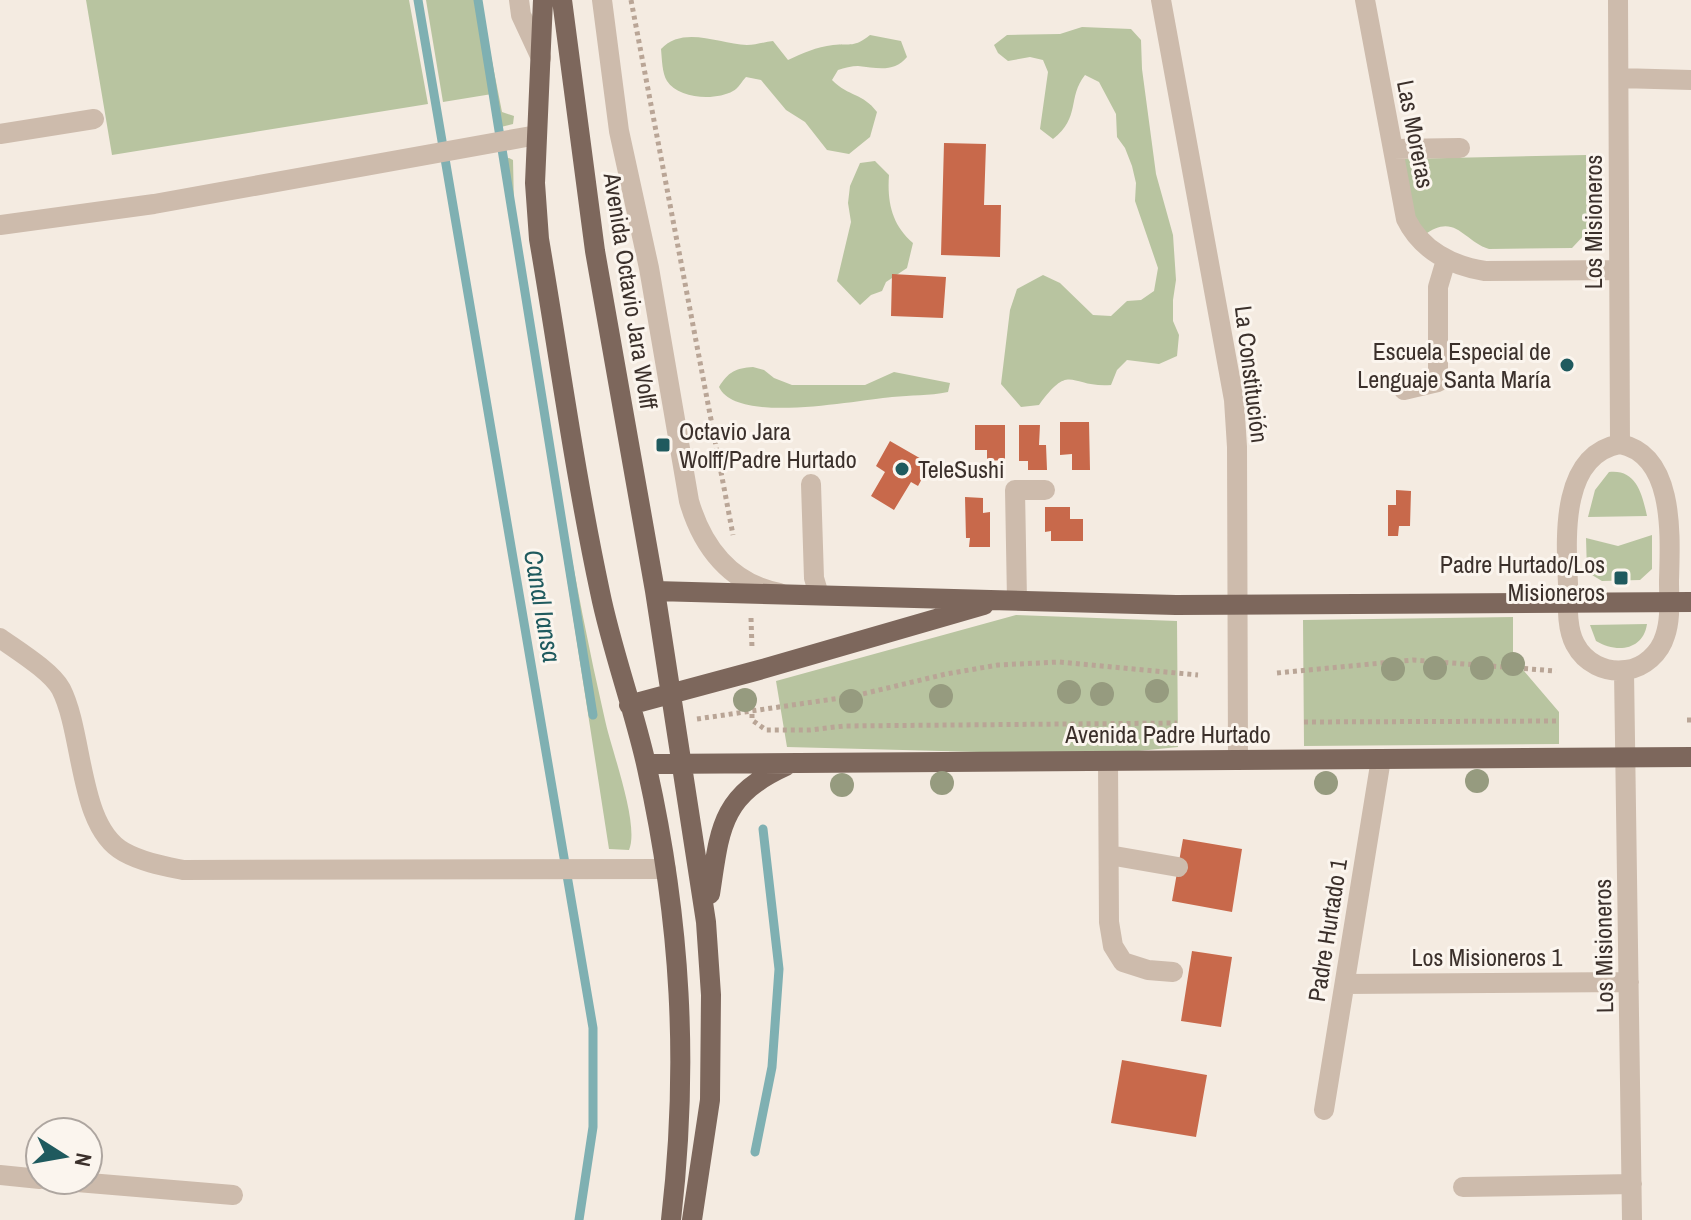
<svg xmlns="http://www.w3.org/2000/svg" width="1691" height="1220" font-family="'Archivo Narrow',sans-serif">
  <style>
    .green { fill: #b8c4a0 }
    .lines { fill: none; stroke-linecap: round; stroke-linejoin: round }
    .stream { stroke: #7fb0b2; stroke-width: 9 }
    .building { fill: #c8694b }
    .path { stroke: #b9a596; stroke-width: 5; stroke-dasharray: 4 4; stroke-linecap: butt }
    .minor { stroke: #cdbbac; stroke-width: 20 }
    .major { stroke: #7d675c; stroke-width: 20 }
    .tree { fill: #969b7f }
    .poi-dot { fill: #1f5a5e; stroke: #fbf5ee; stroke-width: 3 }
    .labels { text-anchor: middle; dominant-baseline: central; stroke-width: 6; stroke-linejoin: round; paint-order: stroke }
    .street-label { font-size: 24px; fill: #3b302b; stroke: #fbf5ee }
    .poi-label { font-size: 24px; fill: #3b302b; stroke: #fbf5ee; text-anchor: end }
    .water-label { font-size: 26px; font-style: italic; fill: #1f5a5e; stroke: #fbf5ee }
  </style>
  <rect width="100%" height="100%" fill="#f4ebe1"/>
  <!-- green -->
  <path class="green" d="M86 0H409L428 104 112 155Z
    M426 0H480L502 112 514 116 513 124 497 128 492 94 443 102Z
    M1082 27 1131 29 1141 40 1142 69 1156 174 1173 235 1176 280 1173 300V321L1179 335 1177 356 1159 364 1127 360 1117 370 1111 385C1069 388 1071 361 1039 405L1021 407 1001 384 1010 310 1017 289 1043 275 1060 283 1093 315 1111 316 1127 301 1141 300 1154 291 1158 268 1135 201 1136 183 1132 166 1125 148 1117 137 1116 114 1099 82 1085 75C1067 98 1081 117 1053 139L1040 129 1048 72 1043 60 1030 57 1008 61 998 53 994 45 1007 35 1060 34Z
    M870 35 901 41 907 57C894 73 877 68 858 66 852 66 844 68 838 70L832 80C849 97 863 93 877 112L870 137 849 154 827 150 805 122 786 110 761 80 746 77C742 81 738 89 733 91 716 101 678 99 667 81 662 73 662 59 661 49 683 25 720 44 747 45 755 45 765 42 773 41L788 60C803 53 816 47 833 45 851 43 854 48 870 35Z
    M1586 155 1587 232 1572 248 1489 249C1463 241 1455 211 1423 236L1417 226 1402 159Z
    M509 158 513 160 514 205 521 259C547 413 570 568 605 720 611 749 640 825 629 850L609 849 502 159Z
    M875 161 889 175C887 202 892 225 913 243L907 268 886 282 882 291 871 295 860 305 837 281 851 222 848 203 850 186 860 163Z
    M753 367 764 370 774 378 792 385H865L894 372 950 383 948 392C929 396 911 395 892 397 856 400 737 425 719 387 728 372 736 368 753 367Z
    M1609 472C1636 469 1642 493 1647 516L1588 517 1595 490Z
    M1652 535V569L1640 580 1602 581 1587 572 1586 538 1618 546Z
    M1016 615 1177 621 1178 747 1099 755 787 747 776 681Z
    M1513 617V658L1559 712V744L1304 746 1303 620Z
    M1647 624C1643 651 1616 653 1596 641L1590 625Z"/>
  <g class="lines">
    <!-- stream -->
    <path class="stream" d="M418 0 593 1028V1127L579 1220
      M478 0 593 715
      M755 1152 772 1067 779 969 763 829"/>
  </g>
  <!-- building -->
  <path class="building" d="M944 143 986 144 984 205H1001L1000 257 941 255Z
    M892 274 946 277 943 318 891 316Z
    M1060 422H1089L1090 470H1072V454L1060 455Z
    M975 425H1005V460L987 461V450H975Z
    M1019 425H1040L1039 445H1046L1047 470H1028V461H1019Z
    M890 441 930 464 918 486 911 482 894 510 871 496 885 472 876 466Z
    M1396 490 1411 491 1410 526H1399L1398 536H1388V505H1396Z
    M965 497 983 498V513L990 512V547H969L970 538H966Z
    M1045 507H1070V519H1083V541H1051V531L1045 532Z
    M1183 839 1242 849 1232 912 1172 901Z
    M1192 951 1232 957 1221 1027 1181 1021Z
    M1122 1060 1207 1075 1196 1137 1111 1123Z"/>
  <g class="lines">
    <!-- path -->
    <path class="path" d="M631 0 733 535
      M751 618 752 648
      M1277 673 1413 660 1556 671
      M752 698V720L766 730H810L844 726 1177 723
      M697 719 854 696 946 674 998 665 1059 662 1198 675
      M1687 720H1691
      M1304 722 1559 721"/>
    <!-- minor -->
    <path class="minor" d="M519 0 521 15 541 58
      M602 0 619 131 649 268 689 501C702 546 730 584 780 593
      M1161 0 1234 400 1237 447 1238 759
      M1365 0 1406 219C1421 250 1452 266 1485 271L1619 270
      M1618 0 1620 444
      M1619 78 1691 80
      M0 134 94 119
      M1393 149 1460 148
      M0 225 154 204 537 135
      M1404 390 1438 382V287L1446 260
      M1620 444C1676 455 1670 539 1669 581 1669 599 1671 619 1665 636 1660 653 1644 668 1626 670 1605 673 1585 663 1575 644 1566 627 1568 603 1568 584 1566 538 1560 455 1620 444Z
      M811 484 814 578 819 595
      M1017 600 1015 490H1045
      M0 638C18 651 51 671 61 689 84 734 78 827 124 852 142 862 164 866 183 870L666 869
      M1624 671 1632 1220
      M1108 761 1109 922 1113 946 1123 962 1148 970 1173 972
      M1109 855 1178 867
      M1345 984 1629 982
      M1324 1110 1381 759
      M0 1175 40 1179
      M53 1180 233 1195
      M1463 1187 1632 1184"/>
    <!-- major -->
    <path class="major" d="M543 0 535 183 539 239C559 356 575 475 600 592 612 651 634 709 647 768 681 921 689 1065 671 1220
      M562 0 595 251 655 591 706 922 711 995 710 1100 692 1220
      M655 591 1176 605 1691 602
      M629 705 759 670 984 605
      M646 764 1691 757
      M710 894C720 829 720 796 786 766"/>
  </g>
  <!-- trees -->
  <g class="tree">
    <circle cx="1513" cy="664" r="12"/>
    <circle cx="1435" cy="668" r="12"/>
    <circle cx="1482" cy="668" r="12"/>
    <circle cx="1393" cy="669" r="12"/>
    <circle cx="1157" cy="691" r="12"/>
    <circle cx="1069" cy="692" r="12"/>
    <circle cx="1102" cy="694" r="12"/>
    <circle cx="941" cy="696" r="12"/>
    <circle cx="745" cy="700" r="12"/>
    <circle cx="851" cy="701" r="12"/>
    <circle cx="1477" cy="781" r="12"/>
    <circle cx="942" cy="783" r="12"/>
    <circle cx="1326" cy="783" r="12"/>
    <circle cx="842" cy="785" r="12"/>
  </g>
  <!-- markers -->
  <g class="poi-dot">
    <circle cx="1567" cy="365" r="8"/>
    <rect x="655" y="437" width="16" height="16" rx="4"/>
    <circle cx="902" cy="469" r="8"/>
    <rect x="1613" y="570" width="16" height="16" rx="4"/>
  </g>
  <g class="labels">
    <!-- street labels -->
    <g class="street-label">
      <text transform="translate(1416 134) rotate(79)">Las Moreras</text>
      <text transform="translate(1593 222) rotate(-90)">Los Misioneros</text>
      <text transform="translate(631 291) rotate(81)">Avenida Octavio Jara Wolff</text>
      <text transform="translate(1252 374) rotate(83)">La Constitución</text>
      <text x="1168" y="734">Avenida Padre Hurtado</text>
      <text transform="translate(1327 930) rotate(-81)">Padre Hurtado 1</text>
      <text transform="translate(1603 946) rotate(-91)">Los Misioneros</text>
      <text x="1487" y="957">Los Misioneros 1</text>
    </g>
    <!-- poi labels -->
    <g class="poi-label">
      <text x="1551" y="351">Escuela Especial de<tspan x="1551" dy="28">Lenguaje Santa María</tspan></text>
      <text x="679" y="431" text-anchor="start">Octavio Jara<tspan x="679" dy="28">Wolff/Padre Hurtado</tspan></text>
      <text x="918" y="469" text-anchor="start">TeleSushi</text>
      <text x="1605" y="564">Padre Hurtado/Los<tspan x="1605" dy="28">Misioneros</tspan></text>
    </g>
    <!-- water labels -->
    <g class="water-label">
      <text transform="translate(543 606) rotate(80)">Canal Iansa</text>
    </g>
  </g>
  <!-- north arrow -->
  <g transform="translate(64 1156) rotate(101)"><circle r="38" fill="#fbf5ee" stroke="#aea6a0" stroke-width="2"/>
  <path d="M0-6L14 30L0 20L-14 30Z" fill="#1f5a5e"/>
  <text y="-12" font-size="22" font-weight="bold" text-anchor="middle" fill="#3b302b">N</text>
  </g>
</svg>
